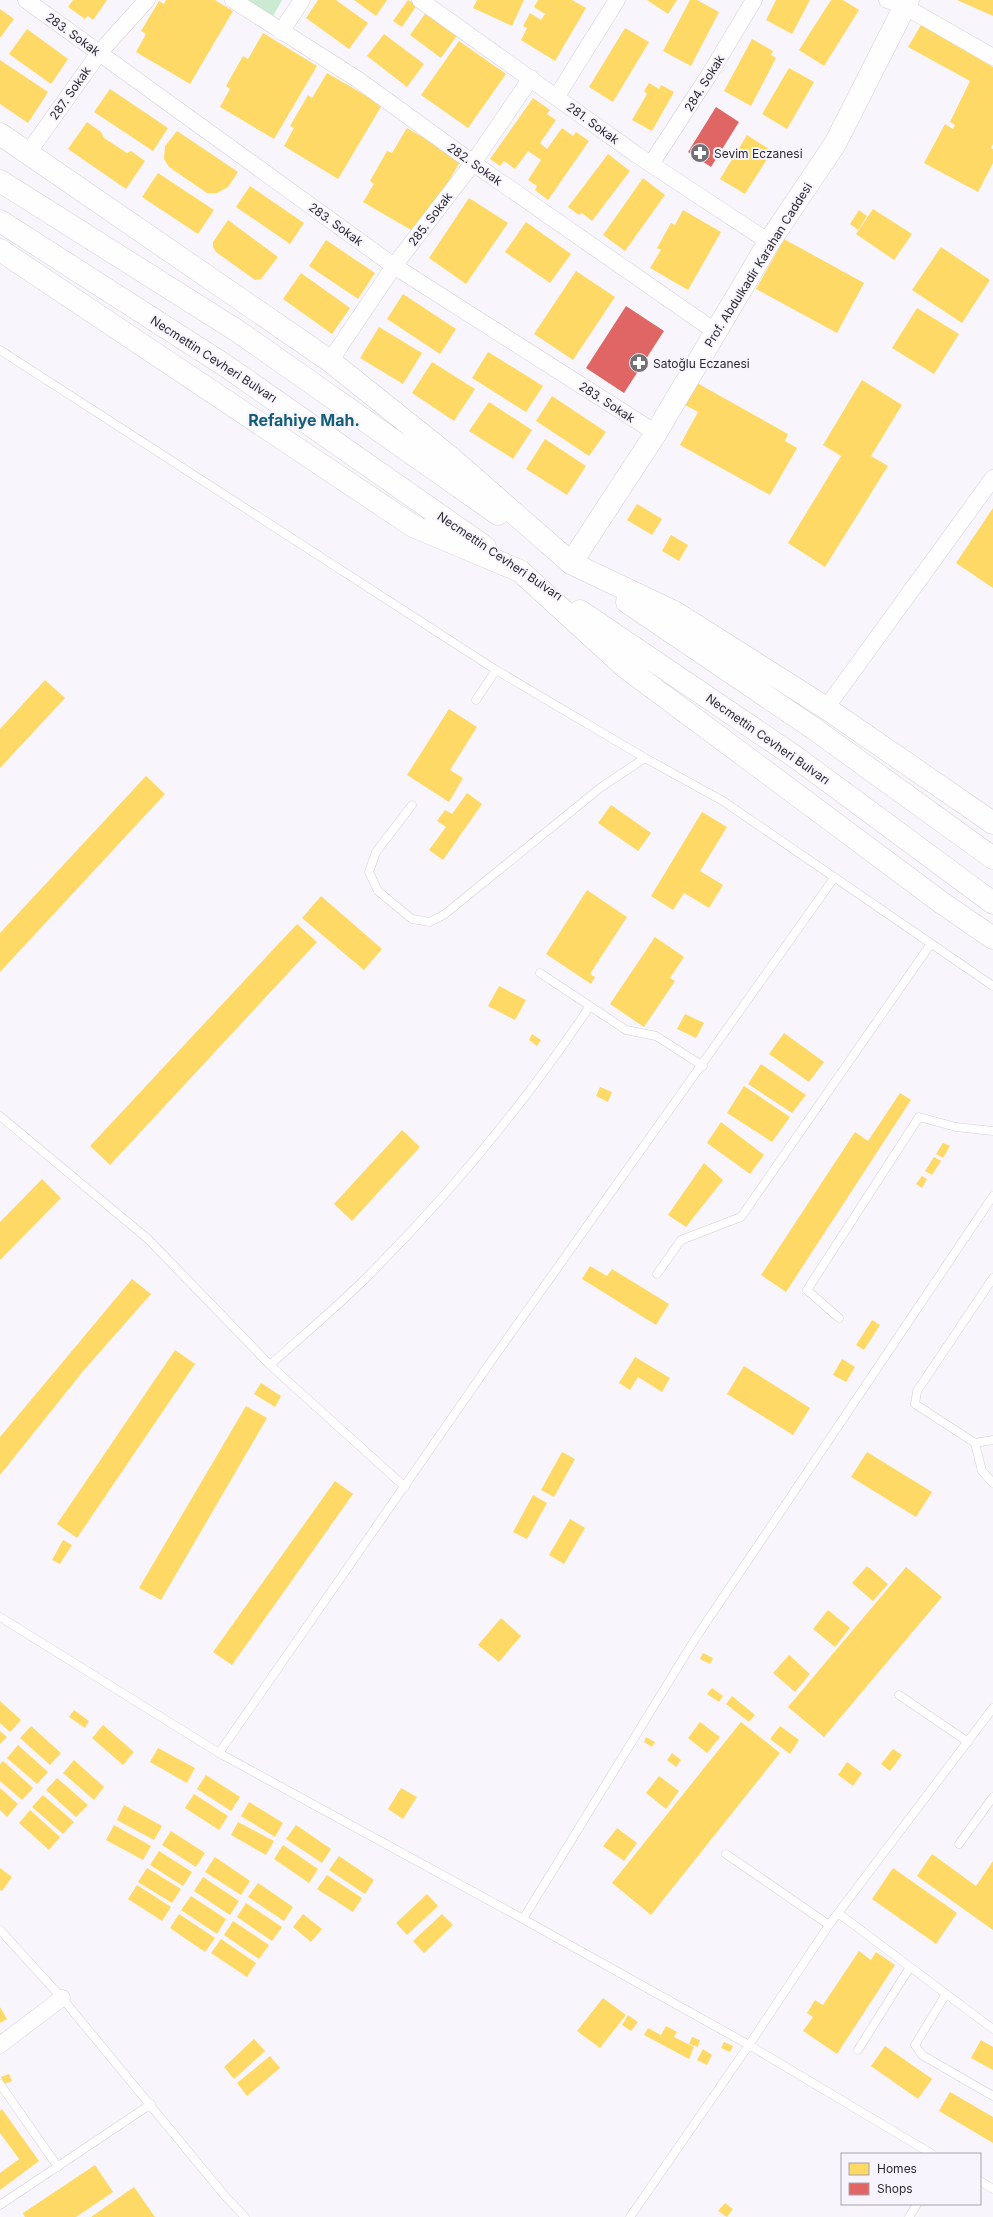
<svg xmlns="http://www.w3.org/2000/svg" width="993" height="2217" font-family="Inter,sans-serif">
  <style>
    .green { fill: #caead1 }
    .homes { fill: #ffd966 }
    .shops { fill: #e06666 }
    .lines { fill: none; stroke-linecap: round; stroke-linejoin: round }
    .lane-casing { stroke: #d3d1d5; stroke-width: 9 }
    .street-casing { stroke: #d3d1d5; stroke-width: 17 }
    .secondary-casing { stroke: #d3d1d5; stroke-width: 23 }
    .primary-casing { stroke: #d3d1d5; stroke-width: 23 }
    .lane { stroke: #fefeff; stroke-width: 8 }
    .street { stroke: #fefeff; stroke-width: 16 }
    .secondary { stroke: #fefeff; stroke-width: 22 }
    .primary { stroke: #fefeff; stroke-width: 22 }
    .labels { text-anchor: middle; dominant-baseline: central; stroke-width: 4; stroke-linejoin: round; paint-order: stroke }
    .street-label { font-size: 12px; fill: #2b2a2d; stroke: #f7f4fe }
    .poi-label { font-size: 12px; fill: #2b2a2d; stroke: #f7f4fe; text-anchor: start }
    .district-label { font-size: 16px; font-weight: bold; fill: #125f78; stroke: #f7f4fe }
  </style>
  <rect width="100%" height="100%" fill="#f8f6fc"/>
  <!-- green -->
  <path class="green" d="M245 0H282L272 18Z"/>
  <!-- homes -->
  <path class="homes" d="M73 0H107L93 20 88 16 85 19 68 7Z
    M166 0H215L233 11 190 84 136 52 146 34 141 31 159 1 164 4Z
    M318 0H336L368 23 349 49 306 18Z
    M354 0H387L376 16Z
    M408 0 417 5 402 27 393 21Z
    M477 0H524L512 26 473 8Z
    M538 0H572L586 8 555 61 521 40 527 28 523 26 530 13 541 20 545 14 534 7Z
    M647 0H677L668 14Z
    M690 0H697L719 12 691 66 663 51Z
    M776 0H810L792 34 766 20Z
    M831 0H843L859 10 824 66 799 50Z
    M957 0H993V16Z
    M0 9 14 19 0 38Z
    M427 11 458 34 441 58 410 35Z
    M921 25 993 67V144L991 148 993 149V163L978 192 924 163 945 124 953 129 955 125 950 122 970 81 908 47Z
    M625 28 649 42 613 102 589 87Z
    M27 29 68 59 51 84 9 54Z
    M263 33 317 66 274 139 220 107 230 89 226 86 243 56 248 59Z
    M384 34 424 64 407 87 367 56Z
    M752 39 773 51 771 55 776 58 751 106 724 91Z
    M459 41 506 74 468 128 421 95Z
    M0 60 48 92 28 123 0 104Z
    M789 68 814 82 787 129 762 114Z
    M327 73 382 105 338 179 284 146 294 128 290 126 308 95 312 98Z
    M649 83 659 89 661 85 674 92 652 131 632 120 647 94 644 91Z
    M110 89 168 128 153 151 94 112Z
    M533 98 550 110 547 114 556 120 540 143 547 149 562 128 573 136 576 132 589 141 548 200 535 190 537 186 528 180 541 160 528 151 515 169 504 161 500 166 490 159Z
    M87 122 101 132 104 138 127 153 131 151 145 161 126 189 68 149Z
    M407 128 461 160 418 234 363 202 374 184 370 181 387 151 392 153Z
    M177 131 238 172 228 187 217 193H207L169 167 164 159 165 146Z
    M747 135 772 151 745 194 720 179Z
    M608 154 630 171 592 221 582 213 579 215 568 207Z
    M158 173 214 210 198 234 142 197Z
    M643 178 665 195 625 251 603 235Z
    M250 186 304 223 290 244 236 207Z
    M469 198 508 223 466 284 429 258Z
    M873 209 912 234 894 260 856 234Z
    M683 210 721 232 688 290 650 268 661 250 657 248 671 223 675 225Z
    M859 210 867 216 858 230 850 224Z
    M228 220 278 257 261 279 255 280 216 252 213 247V242Z
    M526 222 571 254 550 283 505 252Z
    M784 239 864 283 837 333 756 289Z
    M326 240 375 273 358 299 309 266Z
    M941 247 990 280 962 323 912 290Z
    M576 271 615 297 573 360 534 334Z
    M301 273 350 308 332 334 283 299Z
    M403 294 456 329 440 354 387 319Z
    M917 308 959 334 934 374 892 348Z
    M379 327 422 353 403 384 360 358Z
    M488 352 543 386 526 412 472 378Z
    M432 362 475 389 454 421 412 393Z
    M862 380 902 405 871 456 888 466 825 567 788 543 841 456 823 445Z
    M697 383 788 434 785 441 797 448 770 495 680 445 698 412 685 405Z
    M552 396 606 432 589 456 536 421Z
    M489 402 532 430 513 459 469 431Z
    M545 439 586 466 567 495 526 469Z
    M637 504 662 519 652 535 627 520Z
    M993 508V588L956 563Z
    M671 535 688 545 679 561 662 551Z
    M45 680 65 698 0 768V729Z
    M449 709 477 727 450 770 463 778 449 802 407 775Z
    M146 776 165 794 0 972V933Z
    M467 793 482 804 443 860 429 850 446 827 437 821 445 810 452 814Z
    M611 805 651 833 638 851 598 823Z
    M702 812 727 827 700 871 723 885 709 908 684 893 673 910 651 896Z
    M587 890 627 917 590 974 595 977 591 984 546 954Z
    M321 896 382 949 364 970 302 918Z
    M297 924 317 942 110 1165 90 1146Z
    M655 937 684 957 670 978 675 981 644 1027 610 1004Z
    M499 986 526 1000 515 1020 488 1006Z
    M685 1014 704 1023 696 1038 677 1029Z
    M784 1033 824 1062 809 1082 769 1054Z
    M532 1034 541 1040 537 1046 529 1040Z
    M761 1064 806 1095 792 1113 748 1084Z
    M744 1086 790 1117 772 1142 727 1113Z
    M600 1087 612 1092 608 1102 596 1096Z
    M900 1093 911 1100 786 1292 761 1275 855 1132 868 1141Z
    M721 1122 764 1155 750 1174 707 1143Z
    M402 1130 420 1147 352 1221 334 1204Z
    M943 1143 950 1146 943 1158 936 1154Z
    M934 1157 941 1161 932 1175 925 1171Z
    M704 1163 723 1180 686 1227 668 1215Z
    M922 1176 927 1179 922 1188 916 1184Z
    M42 1179 61 1198 0 1260V1222Z
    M590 1266 607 1276 612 1269 669 1304 656 1325 582 1279Z
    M132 1279 151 1294 84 1370 0 1475V1437Z
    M872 1320 880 1325 864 1350 856 1345Z
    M175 1350 195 1364 77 1538 57 1524Z
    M635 1357 670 1378 662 1392 638 1377 630 1390 619 1383Z
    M842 1359 855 1367 846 1382 833 1375Z
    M744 1366 810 1408 793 1435 727 1394Z
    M261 1383 281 1396 275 1407 254 1394Z
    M246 1406 267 1418 161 1600 139 1588Z
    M562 1452 575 1459 554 1497 541 1490Z
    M867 1452 932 1492 916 1517 851 1477Z
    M335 1481 353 1494 232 1665 213 1652Z
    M533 1495 547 1503 527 1539 513 1532Z
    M570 1519 585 1528 564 1564 549 1555Z
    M63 1540 72 1545 60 1564 52 1560Z
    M867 1566 888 1584 873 1601 852 1583Z
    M906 1567 942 1597 824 1737 788 1707Z
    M828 1610 850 1628 835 1647 813 1629Z
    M501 1618 521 1636 499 1662 478 1645Z
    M703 1653 713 1658 710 1664 700 1659Z
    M789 1655 810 1674 795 1692 773 1673Z
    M712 1688 723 1696 719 1702 707 1694Z
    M732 1696 755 1715 749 1722 726 1704Z
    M0 1701 21 1720 10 1732 0 1723Z
    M74 1710 89 1721 85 1728 69 1717Z
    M700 1722 720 1737 707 1753 688 1738Z
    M741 1722 780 1753 651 1915 612 1883Z
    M103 1725 134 1752 123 1765 92 1738Z
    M31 1726 61 1753 50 1765 20 1738Z
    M780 1726 799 1740 790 1754 770 1739Z
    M0 1731 7 1737 0 1744Z
    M646 1737 655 1742 652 1747 644 1742Z
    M18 1745 48 1772 37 1784 7 1758Z
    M158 1748 195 1768 187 1783 150 1762Z
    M893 1749 902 1755 890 1771 881 1764Z
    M672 1753 681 1760 676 1767 667 1760Z
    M74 1760 104 1787 94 1800 63 1773Z
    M3 1761 33 1788 22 1800 0 1781V1764Z
    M847 1762 862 1773 853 1786 838 1775Z
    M206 1775 240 1797 231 1811 197 1789Z
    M659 1776 679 1791 666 1809 646 1793Z
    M57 1778 88 1805 76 1817 46 1790Z
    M0 1788 18 1804 7 1817 0 1810Z
    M401 1788 417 1797 403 1819 388 1809Z
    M194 1794 228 1816 219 1830 185 1808Z
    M43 1795 74 1822 63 1834 32 1807Z
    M249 1802 283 1823 275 1837 241 1816Z
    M124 1805 162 1826 154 1840 117 1820Z
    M30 1810 60 1837 49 1850 19 1823Z
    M238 1822 274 1841 266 1855 231 1835Z
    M114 1825 151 1846 143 1860 106 1840Z
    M296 1825 331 1849 322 1863 286 1839Z
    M617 1828 637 1843 624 1861 603 1846Z
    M171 1831 205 1853 196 1867 162 1845Z
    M283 1845 318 1869 309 1883 274 1859Z
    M159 1851 192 1872 183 1886 150 1865Z
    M932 1854 976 1886 993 1861V1930L917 1876Z
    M339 1856 374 1880 365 1894 329 1870Z
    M215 1857 250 1881 241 1895 205 1872Z
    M0 1868 12 1877 2 1891 0 1890Z
    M147 1868 181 1889 172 1903 138 1882Z
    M893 1868 957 1913 936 1944 872 1899Z
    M327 1875 362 1898 353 1912 317 1889Z
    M203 1877 239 1901 230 1915 194 1891Z
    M258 1883 293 1907 284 1921 248 1897Z
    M137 1885 171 1907 162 1921 128 1899Z
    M427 1894 438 1906 407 1935 396 1923Z
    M191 1896 226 1919 217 1934 181 1910Z
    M246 1903 282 1927 272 1941 237 1917Z
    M179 1914 215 1938 205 1952 170 1928Z
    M303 1914 322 1929 311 1942 293 1927Z
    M442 1914 453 1925 424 1953 413 1941Z
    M233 1921 269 1945 259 1959 224 1935Z
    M221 1939 256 1963 247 1977 211 1953Z
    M859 1951 871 1960 876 1952 895 1965 837 2054 803 2031 813 2017 807 2013 815 2000 823 2005Z
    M603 1998 626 2015 600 2048 577 2031Z
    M0 2007 7 2019 0 2023Z
    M628 2015 638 2022 631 2031 622 2025Z
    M666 2026 677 2032 674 2037 694 2047 689 2059 644 2035 648 2028 661 2035Z
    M692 2037 700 2040 698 2047 689 2044Z
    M254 2039 265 2051 234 2079 224 2067Z
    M981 2040 993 2047V2070L971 2058Z
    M724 2042 733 2046 730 2052 721 2048Z
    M885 2046 932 2079 918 2099 871 2066Z
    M703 2049 712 2055 707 2065 697 2060Z
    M270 2056 280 2068 247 2096 237 2083Z
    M9 2074 12 2081 4 2084 1 2077Z
    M950 2092 993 2117V2143L939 2111Z
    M2 2109 39 2161 0 2190V2173L19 2159 0 2133V2111Z
    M95 2165 113 2192 76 2217H25L23 2213Z
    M134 2187 155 2217H91Z
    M725 2203 733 2209 727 2217 718 2211Z"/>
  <!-- shops -->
  <path class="shops" d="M716 107 739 122 711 167 688 152Z
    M626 306 664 331 624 393 586 368Z"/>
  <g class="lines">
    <defs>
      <path id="lane" d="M0 350 496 670 645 758 723 801 993 986
        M476 700 496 670
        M412 805 376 852 369 872 378 891 412 919 430 922 445 914 600 788 645 758
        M540 973 626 1030 656 1036 703 1066
        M0 1116 148 1239 270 1365 405 1487
        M657 1274 681 1240 741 1217 930 945
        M993 1278 917 1391 915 1404 975 1443 993 1440
        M839 1318 807 1290 919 1117 956 1127 993 1131
        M270 1365C302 1336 336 1308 367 1277 449 1195 525 1103 590 1006
        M975 1443 982 1471 993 1483
        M0 1617 219 1753 523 1919 749 2045 932 2154
        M899 1695 968 1742
        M219 1753 492 1360 834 878
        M959 1844 993 1797
        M726 1854 829 1925
        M838 1913 993 2029
        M523 1919 695 1639 993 1196
        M0 1930 62 1998 225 2196 245 2217
        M946 1994 915 2045 922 2055 993 2096
        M858 2050 910 1967
        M0 2084 58 2167
        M980 2181 993 2189
        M0 2205 151 2104
        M630 2217 749 2045 829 1925 993 1708
        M909 2217 917 2204"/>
      <path id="street" d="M26 0 394 266 656 433
        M233 0 357 79 473 163 716 332
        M420 0 637 155 769 242
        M887 0 904 6 993 57
        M281 32 302 0
        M557 96 617 0
        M28 153 99 53 147 0
        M651 164 709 75 754 0
        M330 361 394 266 473 163 531 78
        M826 708 993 478
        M0 2045 62 1998"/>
      <path id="secondary" d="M571 563 656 433 769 242 835 144 908 0"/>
      <path id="primary" d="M0 134 330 361 450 457 571 563 676 613 826 708 993 823
        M0 181 239 332 498 514
        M0 221 226 366 485 547
        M0 250 413 526 520 571 625 667 942 903 993 938
        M627 602 813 728 993 858
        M580 611 794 756 993 903"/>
    </defs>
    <!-- lane casing -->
    <use href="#lane" class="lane-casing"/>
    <!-- street casing -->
    <use href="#street" class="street-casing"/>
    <!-- secondary casing -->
    <use href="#secondary" class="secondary-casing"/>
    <!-- primary casing -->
    <use href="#primary" class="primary-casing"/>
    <!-- lane -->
    <use href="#lane" class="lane"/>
    <!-- street -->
    <use href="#street" class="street"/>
    <!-- secondary -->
    <use href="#secondary" class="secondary"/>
    <!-- primary -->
    <use href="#primary" class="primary"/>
  </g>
  <!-- icons -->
  <defs>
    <symbol id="pharmacy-disc" viewBox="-11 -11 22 22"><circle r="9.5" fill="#737175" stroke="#f7f4fe"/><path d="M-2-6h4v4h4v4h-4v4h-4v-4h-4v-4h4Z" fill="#fff"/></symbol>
  </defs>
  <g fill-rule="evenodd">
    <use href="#pharmacy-disc" x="689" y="142" width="22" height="22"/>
    <use href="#pharmacy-disc" x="628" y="352" width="22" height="22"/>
  </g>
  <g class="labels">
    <!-- street labels -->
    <g class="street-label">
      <text transform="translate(73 34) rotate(36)">283. Sokak</text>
      <text transform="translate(704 83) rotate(-58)">284. Sokak</text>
      <text transform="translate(70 93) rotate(-55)">287. Sokak</text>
      <text transform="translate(593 123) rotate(36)">281. Sokak</text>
      <text transform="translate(475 164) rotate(35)">282. Sokak</text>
      <text transform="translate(430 219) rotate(-53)">285. Sokak</text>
      <text transform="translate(336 224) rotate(36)">283. Sokak</text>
      <text transform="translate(758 265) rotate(-58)">Prof. Abdulkadir Karahan Caddesi</text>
      <text transform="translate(214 359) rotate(33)">Necmettin Cevheri Bulvarı</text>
      <text transform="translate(607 402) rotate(33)">283. Sokak</text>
      <text transform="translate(500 556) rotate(34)">Necmettin Cevheri Bulvarı</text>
      <text transform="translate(768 739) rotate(35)">Necmettin Cevheri Bulvarı</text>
    </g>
    <!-- poi labels -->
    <g class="poi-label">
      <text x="714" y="153">Sevim Eczanesi</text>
      <text x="653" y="363">Satoğlu Eczanesi</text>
    </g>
    <!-- district labels -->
    <g class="district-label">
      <text x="304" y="420">Refahiye Mah.</text>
    </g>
  </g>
  <!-- legend -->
  <rect x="841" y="2153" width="140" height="52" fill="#f7f4fe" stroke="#a5a3aa"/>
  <rect x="849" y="2163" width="20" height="12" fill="#ffd966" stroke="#a5a3aa"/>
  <text x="877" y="2173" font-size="12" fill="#2b2a2d">Homes</text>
  <rect x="849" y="2183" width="20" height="12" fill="#e06666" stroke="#a5a3aa"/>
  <text x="877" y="2193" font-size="12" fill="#2b2a2d">Shops</text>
</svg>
